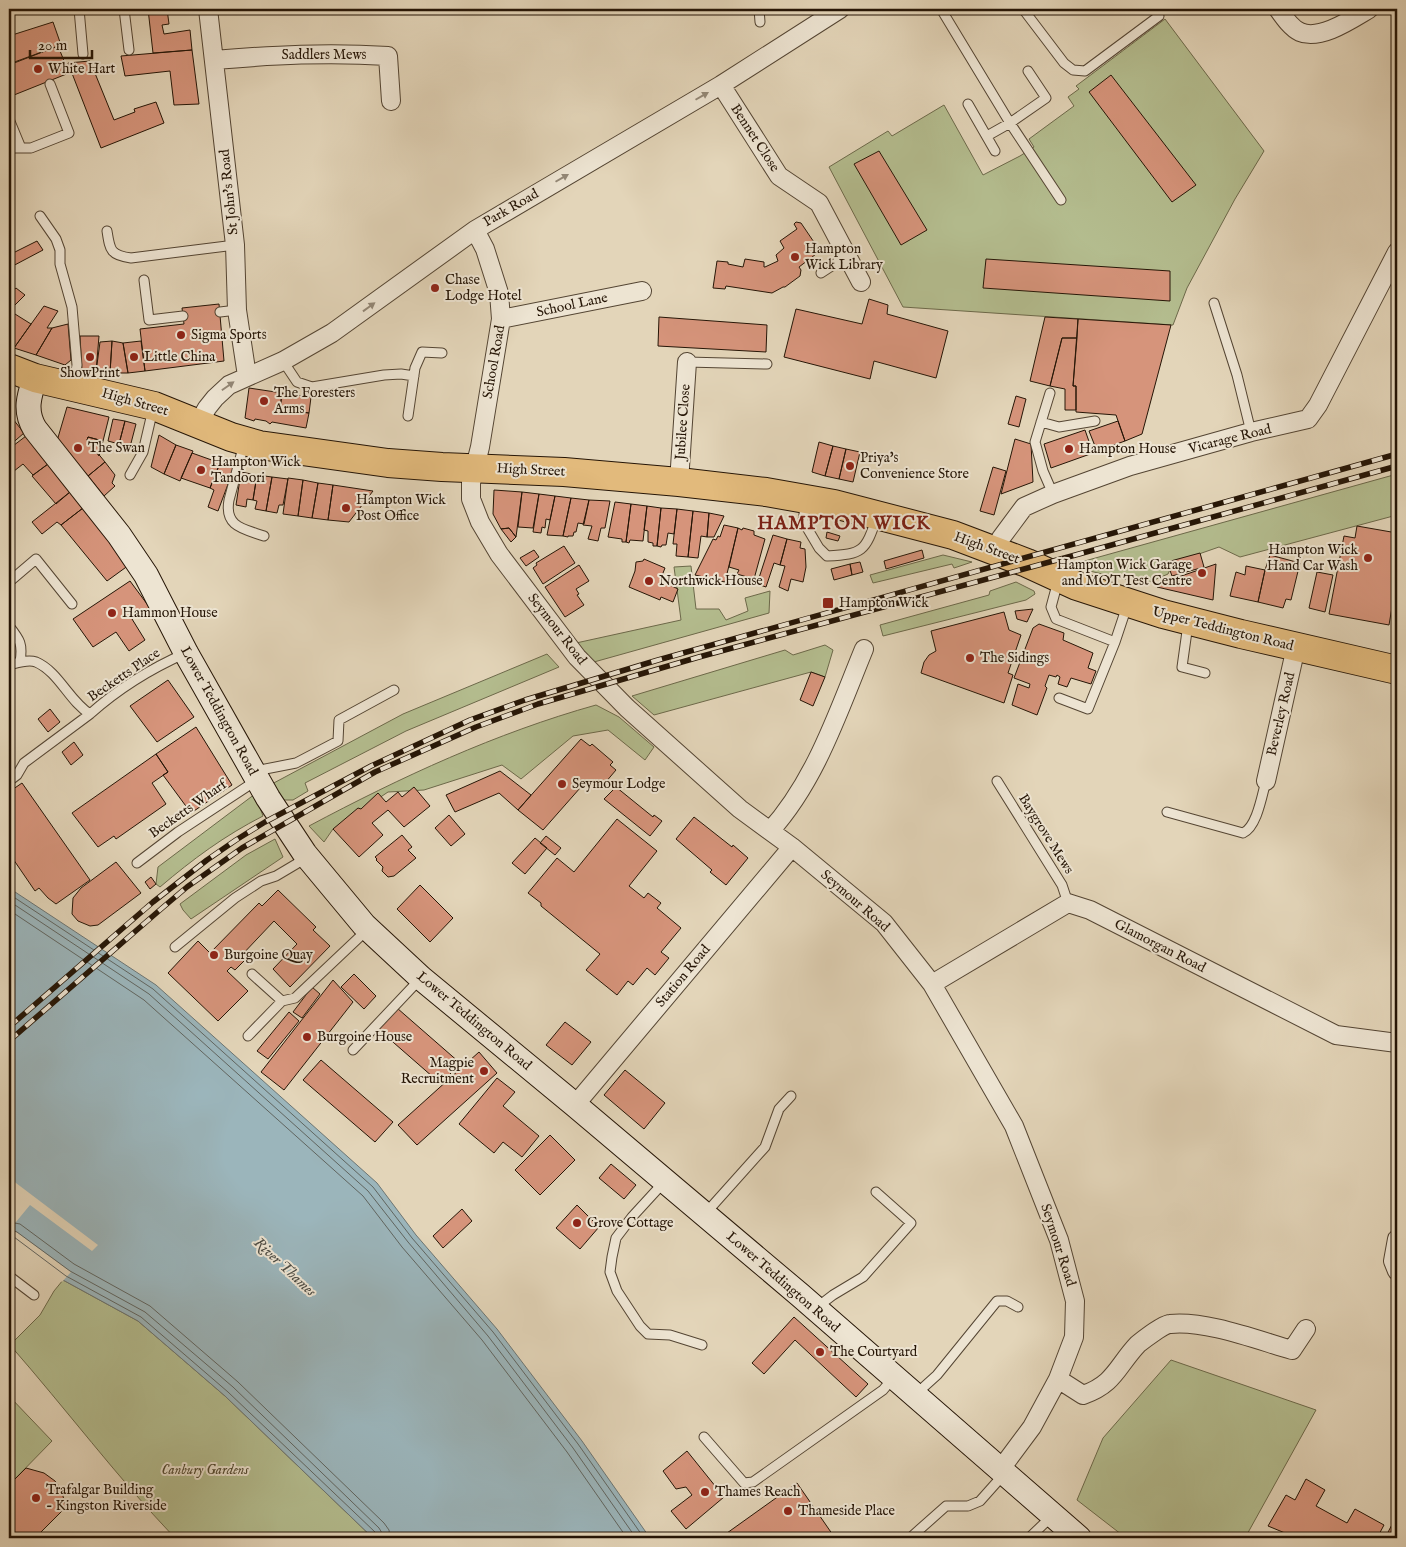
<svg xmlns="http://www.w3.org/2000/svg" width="1406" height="1547" font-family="'IM FELL English',serif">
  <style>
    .green { fill: #b4bd8f; stroke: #6c694a }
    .water { fill: #9bb5bb; stroke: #6c7573 }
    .pier { fill: #e3d5b9 }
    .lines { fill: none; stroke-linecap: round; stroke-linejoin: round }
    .shore { stroke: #606560; stroke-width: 1 }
    .building { fill: #d6947b; stroke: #251506 }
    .lane-casing { stroke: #544533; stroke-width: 11 }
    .street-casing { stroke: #544533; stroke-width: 20 }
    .secondary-casing { stroke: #251506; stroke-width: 26 }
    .primary-casing { stroke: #251506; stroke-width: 30 }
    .lane { stroke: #ede4d2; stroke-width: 9 }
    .street { stroke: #ede4d2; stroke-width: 18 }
    .secondary { stroke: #ede4d2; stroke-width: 24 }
    .primary { stroke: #e2ba7c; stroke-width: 28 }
    .rail-casing { stroke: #251506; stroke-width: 5.5 }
    .rail { stroke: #ede4d2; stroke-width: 4; stroke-dasharray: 11; stroke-linecap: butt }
    .oneway { fill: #938776 }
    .poi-dot { fill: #8f2418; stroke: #ede4d2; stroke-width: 2 }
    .labels { text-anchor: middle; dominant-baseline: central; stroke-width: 4; stroke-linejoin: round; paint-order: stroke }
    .street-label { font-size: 14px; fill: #251506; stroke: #ede4d2 }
    .poi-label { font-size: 14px; fill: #251506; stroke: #ede4d2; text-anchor: start }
    .park-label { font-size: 14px; font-style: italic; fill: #50472f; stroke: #ede4d2 }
    .water-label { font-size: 15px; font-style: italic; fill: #4e4d45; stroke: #ede4d2 }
    .district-label { font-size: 19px; font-weight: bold; letter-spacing: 1px; fill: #7a1f14; stroke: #ede4d2 }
  </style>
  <rect width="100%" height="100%" fill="#e3d5b9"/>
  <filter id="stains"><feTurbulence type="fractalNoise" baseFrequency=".004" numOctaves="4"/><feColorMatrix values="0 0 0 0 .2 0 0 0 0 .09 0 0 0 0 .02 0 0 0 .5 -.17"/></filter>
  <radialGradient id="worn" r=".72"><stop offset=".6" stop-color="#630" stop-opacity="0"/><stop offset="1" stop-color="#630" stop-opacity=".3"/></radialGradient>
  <!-- green -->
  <path class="green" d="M1165 19 1264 151 1235 199 1187 288 1173 325 903 307 829 167 888 131 892 136 944 105 983 175 1020 156 1034 147 1029 139 1074 106 1068 97 1079 89 1076 86Z
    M1397 474V515L1240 557 1219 547 1173 563 1168 574 1145 584 1081 569V562Z
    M943 555 972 562 954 568 952 564 873 583 870 575Z
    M691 566 696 609H719L726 620 748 611 745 598 770 591 769 613 594 662 576 643 681 620 674 567Z
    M1016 582 1034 591 1035 594 1026 600 883 636 880 625 989 595 990 591Z
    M825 645 833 650 825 677 811 672 654 715 632 696 785 650 793 655Z
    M547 654 559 667 406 731 305 783 308 791 293 800H284L270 785 403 714Z
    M596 705 619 717 654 747 645 760 608 730 573 736 521 779 502 765 424 790 388 792 333 829 324 842 309 826C401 777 496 733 596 705Z
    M255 794 263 816C224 836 193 859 160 887L156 884 158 867Z
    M275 839 283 857 191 919 183 910 180 904 246 855Z
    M63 1280 138 1321 225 1396 373 1538H175C117 1477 66 1409 10 1345L40 1315 54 1291Z
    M1171 1360 1316 1410 1245 1538H1126L1077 1500 1103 1438Z
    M9 1396 52 1441 9 1485Z"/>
  <!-- water -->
  <path class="water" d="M9 888 156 985 377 1183 416 1235 497 1329 582 1441 650 1538H373L225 1396 138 1321 63 1280 9 1239Z"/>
  <!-- pier -->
  <path class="pier" d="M12 1180 98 1245 92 1251 30 1205 11 1228 71 1272 62 1282 9 1242V1181Z"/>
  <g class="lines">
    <!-- shore -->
    <path class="shore" d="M9 894 153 989 373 1187 412 1238 493 1332 578 1444 644 1538
      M9 901 149 994 368 1191 408 1242 488 1336 573 1448 636 1538
      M9 910 144 1000 363 1196 402 1247 482 1340 567 1452 627 1538
      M9 1222 20 1224 74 1264 150 1306 238 1382 384 1523 389 1530 390 1538
      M9 1229 17 1232 70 1271 145 1312 233 1387 379 1528 382 1533 383 1538
      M9 1236 14 1237 66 1276 141 1317 228 1392 375 1532 376 1538"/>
  </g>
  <!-- building -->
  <path class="building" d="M148 9H167L169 24 162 25 164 34 190 30 192 50 153 53Z
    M53 22 61 45 9 64V36Z
    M58 46 69 73 9 97V65Z
    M192 50 199 104 174 105 170 71 125 76 121 56Z
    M90 61 114 120 135 112 134 109 156 102 164 123 101 148 68 63Z
    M1111 75 1196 185 1172 202 1089 92Z
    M879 151 927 230 901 245 854 164Z
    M796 222 801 223 820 251 799 267 801 270 800 276 785 287H783L772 293 726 286 725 289 713 288 717 261 728 262V264L743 267 745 259 764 262V267H765L778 261 776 255 784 248 780 241 797 229 794 224Z
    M37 241 43 250 9 268V255Z
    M986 259 1170 271V301L983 288Z
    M16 288 25 295 10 310 15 314 9 321V294Z
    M869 299 888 305 887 314 948 331 936 378 874 361 870 379 784 357 796 309 862 324Z
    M219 304 224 361 145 371 140 329 184 324 182 308Z
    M44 306 58 311 47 328H52L36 355 14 348Z
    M15 314 31 324 14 348 9 345V321Z
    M659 317 767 325 766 352 658 346Z
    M1045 317 1078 319 1077 338H1062L1050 386 1030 381Z
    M1078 319 1171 325 1142 434 1125 441 1116 415 1076 412V386H1073Z
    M68 324 71 360 65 365 36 355 52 328Z
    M80 336H99L96 372H82Z
    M1062 338H1077L1073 386H1076V410H1065V389L1050 386Z
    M112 341 123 343 128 373H110Z
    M112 341 110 373 96 372 100 342Z
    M141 341 145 371 128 373 123 343Z
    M249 388 282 393 280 409 309 413 306 428 272 422 270 424 266 421 255 419 254 421 245 418Z
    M282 393 311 397 309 413 280 409Z
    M1016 396 1026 399 1019 427 1008 424Z
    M67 407 109 417 103 441 88 437 87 440 105 462 88 476 57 441Z
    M9 414 24 433 9 446Z
    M113 419 125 421 119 444 108 441Z
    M125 421 136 424 130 447 119 444Z
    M1118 421 1125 441 1097 451 1089 431Z
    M1085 430 1093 453 1051 468 1044 444Z
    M159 435 176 445 164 474 151 467Z
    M26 436 48 464 33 475 23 464 9 475V449Z
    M88 437 103 441 99 456 87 440Z
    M1015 439 1031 444 1033 482 1001 494Z
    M819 442 833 446 825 476 812 472Z
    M119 444 130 447 129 453 118 450Z
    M176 445 193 451 180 481 164 474Z
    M833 446 846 449 839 479 825 476Z
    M846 449 860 452 853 482 839 479Z
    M192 453 220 463 210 488 181 478Z
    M105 462 115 475 112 483 115 486 104 496 88 476Z
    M220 463 234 468 218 511 208 507 214 490 210 488Z
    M48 464 70 492 56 504 32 476Z
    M993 467 1006 471 994 515 980 511Z
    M241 472 257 475 253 500 247 499 246 507 236 505Z
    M257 475 272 477 266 511 255 509 257 501 253 500Z
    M272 477 288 479 283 505H279L277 513 266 511Z
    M288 478 303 480 298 516 283 514Z
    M303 480 318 483 312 518 298 516Z
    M318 483 333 485 328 520 312 518Z
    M333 485 373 491 349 522 328 520Z
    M494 490 522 492 516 537 509 528 501 529 493 514Z
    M70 492 83 508 61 525 57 522 42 534 32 522Z
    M522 492 539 494 533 528 518 527Z
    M539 494 555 496 550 520 546 519 545 528 542 527 541 533 533 532Z
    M555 496 571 498 563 536 547 535Z
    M571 498 589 500 584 524 578 523 576 532H574L573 536H568V537L563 536Z
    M589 500 610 501 605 528H601L598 541 588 539 592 526 583 525Z
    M615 502 631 504 626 542H622V539L608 537Z
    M631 504 647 506 643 541 630 540 629 543 626 542Z
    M647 506 661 508 657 546H653V543L648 542V531L644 530Z
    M83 508 129 565 107 581 61 525Z
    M661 508 677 509 674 534 668 533 666 545H662L661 547 657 546Z
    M677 509 693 511 688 557 676 556 677 544H673Z
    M693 511 709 513 707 537 701 536 698 558 688 557Z
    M709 513 724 516 714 537H707Z
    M724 525 738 528 725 582 695 575 713 539 716 540 718 536 720 537Z
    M1357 526 1397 533V577L1389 625 1329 614 1344 536 1355 538Z
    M509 528 516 537 511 542 501 529Z
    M738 528 742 530 743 528 754 531V535L765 539 754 579 737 574 739 570 729 567Z
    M827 532 840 536 838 541 826 538Z
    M773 535 787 539 780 565 774 563 766 587 757 584Z
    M787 539 801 542 800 548 805 549 806 567 803 582 791 579 788 591 779 587 785 566 780 565Z
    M564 546 575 563 543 584 533 568 537 565 536 563Z
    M534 550 539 557 526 566 520 558Z
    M922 550 924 558 886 569 884 561Z
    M1200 553 1204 567 1172 576 1167 562Z
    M1270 555 1300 563 1291 600 1286 599 1283 608 1258 602 1265 570Z
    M644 559 665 568 661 578 667 580 666 583 678 589 673 602 661 597 660 600 629 587 635 571 636 562 643 561Z
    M860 562 863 572 852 575 850 564Z
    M850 564 852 575 834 580 831 569Z
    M1216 564 1213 600 1157 587 1161 583Z
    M579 565 589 581 576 589 579 594 577 595 584 605 565 617 545 587Z
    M1246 566 1265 570 1258 602 1230 596 1236 572 1245 575Z
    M1317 572 1333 575 1325 612 1309 608Z
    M130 581 150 608 132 619 145 640 129 651 116 632 93 647 73 619Z
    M1033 609 1027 622 1017 619 1015 611Z
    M1004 612 1009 630 1021 635 1008 673 1013 675 1004 703 921 673 924 662 929 655 936 651 931 631Z
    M1039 624 1064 633 1063 640 1093 653 1088 668 1096 671 1091 684 1071 678 1067 687 1058 684 1060 677 1057 675 1056 677 1049 675 1045 686 1047 688 1037 715 1012 705 1018 684 1029 688 1030 684 1014 678 1033 628Z
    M811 672 825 677 813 706 800 700Z
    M168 680 194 717 157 742 130 706Z
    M50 709 60 722 48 732 38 719Z
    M196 727 232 785 191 813 163 775 168 772 156 754Z
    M581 739 590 746 592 744 613 762 610 765 616 770 599 790 588 779 543 830 518 810Z
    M74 742 83 755 71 765 62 752Z
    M156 754 168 772 152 783 166 804 116 839 114 836 98 847 72 813Z
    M500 771 531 795 518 810 499 793 455 812 446 795Z
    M22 783 90 880 56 904 48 898 39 888 35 891 9 853V792Z
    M414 787 430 806 404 827 388 810 372 823 383 835 359 857 333 829 358 808 361 809 378 793 386 802 398 792 402 797Z
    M616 787 653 817 654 815 662 821 650 836 604 799Z
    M449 815 465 834 451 846 435 828Z
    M694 817 732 847 733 845 748 858 726 885 710 872 712 870 676 839Z
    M617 819 657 851 629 886 644 898 648 893 661 903 657 908 681 928 661 952 669 958 655 975 647 968 633 985 628 981 617 995 586 970 600 954 541 906V903L528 893 557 858 574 872Z
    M402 835 412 847 408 850 416 858 394 876 388 877 382 871 383 867 376 860 377 859 375 857Z
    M546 836 561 848 555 855 540 843Z
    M535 838 547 848 525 874 512 863Z
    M116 862 141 893 98 925 90 926 78 921 72 914 73 898 81 888Z
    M151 877 156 884 150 889 145 882Z
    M420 885 453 918 430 942 397 909Z
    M278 890 316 927 313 930 330 946 290 987 273 969 297 944 274 921 240 957 244 961 235 970 231 967 227 971 248 991 218 1021 168 973 198 941 210 953 259 903 262 906Z
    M354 974 376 996 364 1009 341 987Z
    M333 980 353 1002 284 1090 261 1072Z
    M312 987 320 994 302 1018 293 1012Z
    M397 1008 460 1063 441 1084 378 1029Z
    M289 1012 299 1021 268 1059 257 1051Z
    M565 1022 591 1042 572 1065 546 1045Z
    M479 1052 497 1073 417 1145 398 1125Z
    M321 1060 393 1122 375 1142 303 1080Z
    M625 1070 665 1103 644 1129 604 1095Z
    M497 1078 515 1092 503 1106 539 1136 522 1157 503 1142 494 1153 459 1124Z
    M550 1135 575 1160 540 1195 515 1170Z
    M611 1164 636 1185 624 1199 599 1178Z
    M577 1205 599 1227 580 1249 556 1228Z
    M462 1209 472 1221 443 1248 433 1236Z
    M794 1317 868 1384 856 1397 795 1340 764 1374 752 1363Z
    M687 1451 724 1497 686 1529 671 1511 692 1495 686 1487 676 1489 663 1471Z
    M26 1468 44 1473 55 1481 61 1489 66 1507 35 1538H9V1485Z
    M1306 1479 1325 1490 1316 1506 1347 1523 1355 1509 1384 1525 1377 1538H1282L1285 1533 1268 1526 1286 1495 1295 1500Z
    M797 1483 835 1538H719H720Z
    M1397 1515V1538H1385Z"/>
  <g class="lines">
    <defs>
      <path id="lane" d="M79 9 83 54
        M124 9 129 50
        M759 9 760 22
        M941 9 1010 123 1061 200
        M1023 9 1064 63 1073 70 1085 71 1159 16
        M968 104 995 151
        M9 119 21 148
        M987 136 1010 123 1046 98 1028 71
        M9 148H31L69 133 50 84
        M40 216 56 239 60 250V264L72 307 77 365 74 383
        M107 231C110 250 110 255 131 258L235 245
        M821 273 847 256
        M144 280 149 320 183 316
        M1214 303 1237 375 1251 432
        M220 312 237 310
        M283 361 297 382 312 387 384 375 401 374 414 376
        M687 362 767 364
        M1050 393 1035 442 1043 471 1053 494
        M408 416 415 368 422 352 442 353
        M1041 422 1059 427 1095 421
        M244 444 229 500C224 527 244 529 264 536
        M130 475 143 452 153 409
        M806 501 803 521 819 548 827 556C863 554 865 552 877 517
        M1058 581 1051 607 1056 619 1115 642 1088 709 1059 698
        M9 582 36 559 72 604
        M1188 624 1182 667 1205 673
        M9 626C20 640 23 644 20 662
        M1115 642 1127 606
        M9 665C17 663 28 659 36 662 59 672 69 701 90 714 118 689 152 668 186 653
        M255 771 296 763 338 741 339 720 394 690
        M9 781 17 775 24 763 90 714
        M997 781 1062 885 1068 903
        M1167 812 1243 833C1257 827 1262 795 1266 781
        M137 863 178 832 257 780
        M175 947 235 898 261 881 276 876 308 857
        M252 974 282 1001
        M248 1036 282 1001 295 998 368 929
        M353 1050 421 978
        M665 1181 632 1217 616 1238 612 1257 610 1272 617 1291 640 1326 648 1334 670 1335 702 1345
        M705 1214 765 1147 779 1109 791 1096
        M9 1276 34 1295
        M816 1308 833 1295 863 1277 911 1223 876 1192
        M916 1394 937 1375 997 1301H1007L1018 1307
        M704 1437 744 1483 753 1482 883 1390 894 1377
        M910 1538 946 1506H968L980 1501 1004 1474
        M1029 1538 1052 1516"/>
      <path id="street" d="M208 9 235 245 237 310 247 376
        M1278 9C1283 16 1291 28 1300 32 1320 41 1352 19 1369 9
        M214 60C274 55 328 52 388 56L391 101
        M721 85 779 176 819 203 861 282
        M475 230 485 249 499 293 501 319 480 447 471 483V499L480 522 499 554 577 657 627 708 740 809 792 847 884 923 932 984 1014 1126 1059 1240 1075 1301 1074 1337 1058 1379 1032 1427 1000 1470
        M501 319 642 291
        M198 424 207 408 215 398 229 385 283 361 332 333 475 230 721 85 840 9
        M679 482 687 362
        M995 550 1001 538 1024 507 1053 494 1130 466 1251 432 1308 419 1318 405 1397 252
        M1266 781 1296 647
        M770 831C816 780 838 712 864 649
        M932 984 1068 903 1090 910 1336 1035 1397 1043
        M575 1105 792 847
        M1397 1239 1393 1261 1397 1271
        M1058 1379 1083 1395C1115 1384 1117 1366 1138 1344 1143 1340 1164 1324 1170 1324 1205 1320 1257 1340 1292 1350L1306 1329"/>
      <path id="secondary" d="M35 378C29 396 24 411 35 429L119 535 146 575 186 653 268 798 305 854 364 925 421 978 575 1105 800 1295 1079 1538"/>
      <path id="primary" d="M9 368 35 378 154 406 231 437 259 445 388 463 442 467 564 472 679 482 766 492 834 504 953 535 1027 563 1077 586 1163 614 1241 634 1397 670"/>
    </defs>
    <!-- lane casing -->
    <use href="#lane" class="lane-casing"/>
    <!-- street casing -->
    <use href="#street" class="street-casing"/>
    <!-- secondary casing -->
    <use href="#secondary" class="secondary-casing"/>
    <!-- primary casing -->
    <use href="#primary" class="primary-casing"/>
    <!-- lane -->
    <use href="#lane" class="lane"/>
    <!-- street -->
    <use href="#street" class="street"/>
    <!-- secondary -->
    <use href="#secondary" class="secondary"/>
    <!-- primary -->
    <use href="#primary" class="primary"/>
    <defs>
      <path id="rail" d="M9 1027 153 902 207 860 236 840 265 822 371 766 470 720 525 700 658 660 1397 454
        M9 1041 161 909 187 887 242 848 375 772 476 727 538 704 699 657 1079 554 1397 466"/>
    </defs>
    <!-- rail casing -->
    <use href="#rail" class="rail-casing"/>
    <!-- rail -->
    <use href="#rail" class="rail"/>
  </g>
  <!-- one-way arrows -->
  <defs><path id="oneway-solid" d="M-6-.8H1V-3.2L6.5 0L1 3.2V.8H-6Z" transform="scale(1.25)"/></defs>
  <g class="oneway">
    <use href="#oneway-solid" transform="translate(702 96) rotate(-30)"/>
    <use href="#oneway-solid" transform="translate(562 178) rotate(-30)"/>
    <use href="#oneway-solid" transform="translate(369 307) rotate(-36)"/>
    <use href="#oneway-solid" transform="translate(228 386) rotate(-35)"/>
  </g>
  <!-- markers -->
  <g class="poi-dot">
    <circle cx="38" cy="69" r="5"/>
    <circle cx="795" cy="257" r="5"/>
    <circle cx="435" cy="288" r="5"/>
    <circle cx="181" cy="335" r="5"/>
    <circle cx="90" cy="357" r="5"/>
    <circle cx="134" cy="357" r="5"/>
    <circle cx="264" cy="401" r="5"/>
    <circle cx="78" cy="448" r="5"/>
    <circle cx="1069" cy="449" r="5"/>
    <circle cx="850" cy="466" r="5"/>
    <circle cx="201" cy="470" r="5"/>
    <circle cx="346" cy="508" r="5"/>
    <circle cx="1368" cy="558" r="5"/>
    <circle cx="1202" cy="573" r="5"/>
    <circle cx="649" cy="581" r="5"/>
    <rect x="822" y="597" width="12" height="12" rx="2.5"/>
    <circle cx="112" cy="613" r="5"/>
    <circle cx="970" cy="658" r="5"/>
    <circle cx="562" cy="784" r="5"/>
    <circle cx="214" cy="955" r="5"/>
    <circle cx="307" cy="1037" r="5"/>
    <circle cx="484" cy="1071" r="5"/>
    <circle cx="577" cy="1223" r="5"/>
    <circle cx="820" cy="1352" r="5"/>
    <circle cx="705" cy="1492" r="5"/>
    <circle cx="36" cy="1498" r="5"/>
    <circle cx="788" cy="1511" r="5"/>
  </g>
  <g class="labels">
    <!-- street labels -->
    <g class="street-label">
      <text x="324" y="55">Saddlers Mews</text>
      <text transform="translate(755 138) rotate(57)">Bennet Close</text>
      <text transform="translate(229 192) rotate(-96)">St John's Road</text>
      <text transform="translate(511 208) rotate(-30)">Park Road</text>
      <text transform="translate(572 305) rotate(-12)">School Lane</text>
      <text transform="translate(494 362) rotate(-80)">School Road</text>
      <text transform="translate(135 402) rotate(16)">High Street</text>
      <text transform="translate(683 422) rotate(-86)">Jubilee Close</text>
      <text transform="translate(1230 439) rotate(-14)">Vicarage Road</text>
      <text transform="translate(531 470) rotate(3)">High Street</text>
      <text transform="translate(987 548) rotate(20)">High Street</text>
      <text transform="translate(557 629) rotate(52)">Seymour Road</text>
      <text transform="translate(1223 629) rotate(14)">Upper Teddington Road</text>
      <text transform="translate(124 675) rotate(-34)">Becketts Place</text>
      <text transform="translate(219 711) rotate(61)">Lower Teddington Road</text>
      <text transform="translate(1281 714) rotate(-77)">Beverley Road</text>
      <text transform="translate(188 809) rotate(-35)">Becketts Wharf</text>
      <text transform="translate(1046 834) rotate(58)">Baygrove Mews</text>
      <text transform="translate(855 901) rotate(41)">Seymour Road</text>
      <text transform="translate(1160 946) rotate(27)">Glamorgan Road</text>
      <text transform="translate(683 976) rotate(-50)">Station Road</text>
      <text transform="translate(474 1021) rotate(40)">Lower Teddington Road</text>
      <text transform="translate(1058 1245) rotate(72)">Seymour Road</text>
      <text transform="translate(783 1282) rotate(41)">Lower Teddington Road</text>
    </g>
    <!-- poi labels -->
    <g class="poi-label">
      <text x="48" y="69">White Hart</text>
      <text x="805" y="249">Hampton<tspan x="805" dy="16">Wick Library</tspan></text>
      <text x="445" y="280">Chase<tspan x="445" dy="16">Lodge Hotel</tspan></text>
      <text x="191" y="335">Sigma Sports</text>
      <text x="144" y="357">Little China</text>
      <text x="90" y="373" text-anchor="middle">ShowPrint</text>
      <text x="274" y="393">The Foresters<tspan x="274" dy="16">Arms</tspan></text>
      <text x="88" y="448">The Swan</text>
      <text x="1079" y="449">Hampton House</text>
      <text x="860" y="458">Priya's<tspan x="860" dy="16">Convenience Store</tspan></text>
      <text x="211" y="462">Hampton Wick<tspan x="211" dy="16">Tandoori</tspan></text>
      <text x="356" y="500">Hampton Wick<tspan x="356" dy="16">Post Office</tspan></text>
      <text x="1358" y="550" text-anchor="end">Hampton Wick<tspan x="1358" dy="16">Hand Car Wash</tspan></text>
      <text x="1192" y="565" text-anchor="end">Hampton Wick Garage<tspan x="1192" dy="16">and MOT Test Centre</tspan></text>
      <text x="659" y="581">Northwick House</text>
      <text x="839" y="603">Hampton Wick</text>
      <text x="122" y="613">Hammon House</text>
      <text x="980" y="658">The Sidings</text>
      <text x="572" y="784">Seymour Lodge</text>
      <text x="224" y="955">Burgoine Quay</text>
      <text x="317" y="1037">Burgoine House</text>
      <text x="474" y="1063" text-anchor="end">Magpie<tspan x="474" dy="16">Recruitment</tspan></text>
      <text x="587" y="1223">Grove Cottage</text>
      <text x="830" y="1352">The Courtyard</text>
      <text x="46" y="1490">Trafalgar Building<tspan x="46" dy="16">- Kingston Riverside</tspan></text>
      <text x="715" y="1492">Thames Reach</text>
      <text x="798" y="1511">Thameside Place</text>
    </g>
    <!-- park labels -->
    <g class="park-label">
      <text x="205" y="1470">Canbury Gardens</text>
    </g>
    <!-- water labels -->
    <g class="water-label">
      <text transform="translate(285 1267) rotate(43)">River Thames</text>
    </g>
    <!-- district labels -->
    <g class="district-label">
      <text x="844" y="524">HAMPTON WICK</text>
    </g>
  </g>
  <!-- margin -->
  <rect width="1406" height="1547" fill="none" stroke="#e3d5b9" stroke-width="30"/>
  <rect x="10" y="10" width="1386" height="1527" fill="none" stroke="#251506" stroke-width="2.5"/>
  <rect x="15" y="15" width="1376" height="1517" fill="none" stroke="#251506"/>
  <!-- scale -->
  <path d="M30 50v8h62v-8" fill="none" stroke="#251506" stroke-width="2.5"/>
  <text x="38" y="50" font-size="15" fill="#251506" stroke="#ede4d2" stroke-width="4" paint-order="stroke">20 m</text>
  <rect width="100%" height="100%" filter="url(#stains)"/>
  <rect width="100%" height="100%" fill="url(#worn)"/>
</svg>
